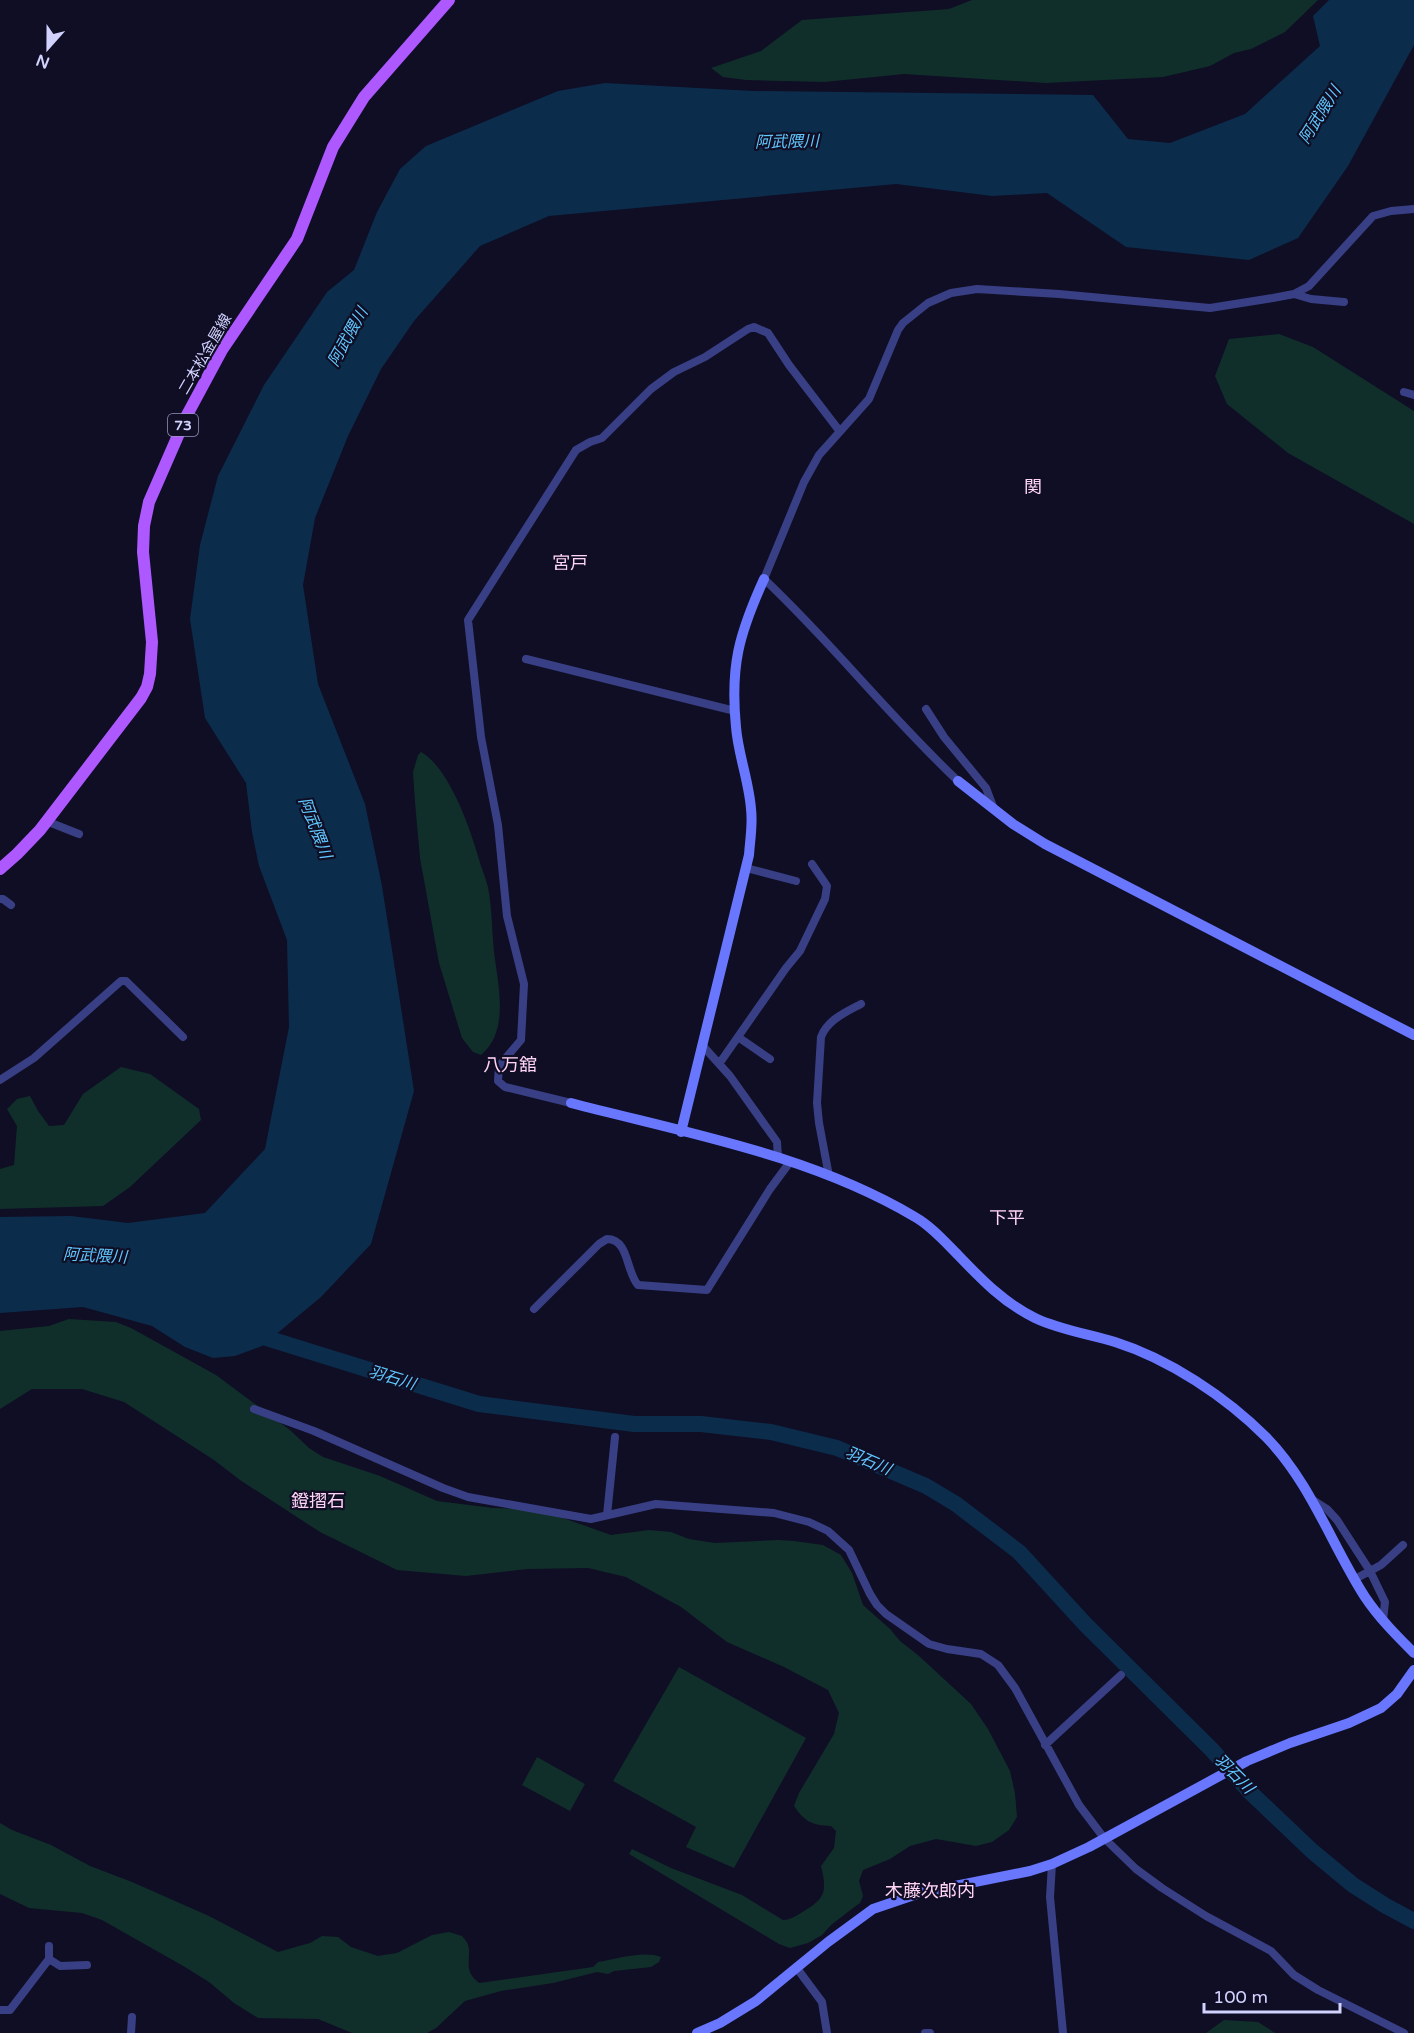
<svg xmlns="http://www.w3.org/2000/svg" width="1414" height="2033" font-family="'Varela Round','Noto Sans JP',sans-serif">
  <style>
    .green { fill: #112f2a }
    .water { fill: #0c2c4b }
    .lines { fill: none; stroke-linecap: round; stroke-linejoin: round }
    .river { stroke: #0c2c4b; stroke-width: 16 }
    .street { stroke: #393f84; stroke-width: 8 }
    .secondary { stroke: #6977ff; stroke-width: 10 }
    .primary { stroke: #ad59ff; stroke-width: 12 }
    .labels { text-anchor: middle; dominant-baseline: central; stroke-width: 4.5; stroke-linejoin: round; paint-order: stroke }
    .shield { fill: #0f0e25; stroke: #9897be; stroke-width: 1.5 }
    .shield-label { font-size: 14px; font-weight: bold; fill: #d2d2ff }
    .street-label { font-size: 15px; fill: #d2d2ff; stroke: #0f0e25 }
    .water-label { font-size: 16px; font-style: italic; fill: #60c8ff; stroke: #0f0e25 }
    .quarter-label { font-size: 18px; fill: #ffd4f4; stroke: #0f0e25 }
  </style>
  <rect width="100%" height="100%" fill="#0f0e25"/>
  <!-- green -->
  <path class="green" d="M972 0H1318L1285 32 1251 49 1234 53 1210 66 1163 77 1046 83 904 74 824 82 746 80 723 77 711 68 761 51 802 20 949 9Z
    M1279 334 1313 347 1414 411V524L1288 453 1227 404 1215 376 1229 339Z
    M421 752C451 769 472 834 481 866 484 875 488 884 489 893 492 912 492 932 494 952 498 985 510 1031 481 1055L473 1052 462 1038 439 963 420 858 415 802 413 772 418 755Z
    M121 1067 150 1074 199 1109 201 1120 130 1187 103 1206 0 1209V1169L14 1165 17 1126 7 1109 17 1099 30 1096 38 1111 49 1126 64 1125 83 1094Z
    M69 1319 116 1322 131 1328 216 1375 290 1430 309 1448 323 1457 380 1476 437 1501 493 1508 525 1509 549 1513 611 1535 649 1530 671 1532 689 1539 715 1543 778 1540 794 1541 823 1545 841 1555 852 1573 863 1605 890 1629 900 1641 919 1656 971 1704 988 1729 1010 1771 1015 1793 1017 1817 1009 1830 992 1842 976 1846 936 1839 910 1846 890 1859 863 1870 859 1881 863 1896 860 1903 853 1908 831 1925 822 1935 808 1943 790 1948 779 1944 629 1854 632 1849 671 1868 742 1895 783 1920C790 1920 794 1917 801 1913 824 1899 828 1894 821 1866L834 1848 836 1831 831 1826C812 1825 805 1822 794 1806L799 1793 834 1734 839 1713 828 1690 784 1667 727 1642 681 1607 626 1577 588 1568 527 1569 466 1576 397 1570 320 1532 240 1480 214 1460 124 1402 82 1389H32L0 1409V1331L49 1326Z
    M679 1667 806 1738 734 1868 686 1847 696 1827 613 1781Z
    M537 1757 585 1784 570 1811 522 1785Z
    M0 1823 12 1830 51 1845 90 1866 132 1882 209 1916 278 1952 310 1943 322 1936 338 1937 351 1947 378 1956 397 1953 432 1935 449 1932 462 1936C464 1939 467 1941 468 1945 472 1959 462 1970 479 1983L593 1967 598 1962C615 1959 645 1950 661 1957L659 1962 651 1967 614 1971 608 1974 597 1972 553 1983 501 1991 465 2001 436 2028 427 2033H352L318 2019 258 2018 234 2003 209 1982 185 1967 102 1920 82 1913 29 1908 0 1894Z
    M1224 2020 1258 2022 1275 2033H1206Z"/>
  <!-- water -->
  <path class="water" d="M1329 0H1414V45L1348 166 1298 238 1249 260 1126 247 1047 193 992 196 896 184 549 216 480 246 414 321 381 369 348 436 315 518 303 585 318 684 365 804 382 886 414 1091 371 1244 321 1297 262 1346 235 1356 213 1358 185 1347 152 1326 83 1307 0 1313V1217L71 1216 128 1223 205 1213 265 1149 289 1027 287 940 259 866 252 832 246 783 205 718 190 619 200 545 218 476 264 385 327 292 354 270 377 212 400 169 426 146 558 91 605 83 753 91 1093 95 1128 139 1170 143 1245 114 1320 46 1313 16Z"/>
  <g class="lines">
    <!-- river -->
    <path class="river" d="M250 1333 479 1404 634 1424H701L771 1432 837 1448 926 1486 956 1504 1019 1552 1085 1624 1211 1749 1251 1793 1312 1851 1353 1885 1386 1906 1414 1921"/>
    <!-- street -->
    <path class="street" d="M1294 294 1311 299 1344 302
      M1404 392 1414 395
      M526 659 735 711
      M926 709 944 737 986 788 994 809
      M958 781C890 717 832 643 764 579L804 482 819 455 869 399 898 330 903 323 928 303 951 293 977 289 1059 294 1210 308 1273 298 1294 294 1309 286 1373 216 1391 211 1414 209
      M46 821 79 834
      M746 868 796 881
      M0 899H3L11 905
      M738 1037 770 1059
      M702 1045 730 1076 777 1142 778 1158
      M719 1064 786 968 800 951 825 899 827 886 812 864
      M0 1080 34 1058 121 981H126L183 1037
      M571 1103 505 1087 498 1081 499 1066 521 1040 524 984 507 916 498 825 481 737 468 620 576 450 590 442 602 438 651 389 674 372 705 357 748 329 754 327 768 333 789 365 838 429
      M829 1176 819 1123 817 1103 821 1037C827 1020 846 1012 861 1004
      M534 1309 599 1244 607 1239C629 1239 626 1272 638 1285L707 1290 770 1189 790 1162
      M254 1409 314 1431 443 1488 468 1497 591 1519 656 1504 774 1513 809 1522 828 1531 849 1550 870 1594 877 1605 886 1614 929 1644 947 1649 981 1654 998 1665 1015 1688 1079 1805 1104 1838 1136 1869 1162 1888 1206 1916 1271 1951 1294 1975 1318 1990 1404 2033
      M1313 1500 1327 1509 1337 1520 1370 1571 1385 1602 1383 1620
      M607 1515 615 1437
      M1355 1579 1381 1565 1403 1545
      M1045 1745 1121 1675
      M1052 1864 1050 1897 1063 2033
      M49 1946V1959L60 1966 87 1965
      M796 1967 822 2002 827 2033
      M0 2010H10L49 1959
      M131 2033 132 2017
      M925 2033H930"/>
    <!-- secondary -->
    <path class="secondary" d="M958 781 1013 824 1045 844 1414 1035
      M571 1103C686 1133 811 1155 915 1217 931 1226 945 1242 958 1255 981 1279 1004 1303 1035 1318 1060 1330 1089 1334 1115 1342 1169 1359 1226 1397 1266 1437 1311 1483 1331 1544 1365 1597 1379 1618 1397 1636 1414 1653
      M681 1132 749 855C750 840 753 824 751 809 749 781 738 754 736 727 730 666 739 634 764 579
      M697 2033 720 2023 756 2001 828 1942 873 1909 920 1893 1030 1871 1052 1864 1089 1847 1247 1761 1290 1743 1349 1723 1381 1708 1397 1694 1414 1670"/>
    <!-- primary -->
    <path class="primary" d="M0 869 17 854 40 830 141 698 147 687 150 674 152 642 143 552 144 526 149 502 187 415 222 350 297 239 333 147 364 97 449 0"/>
  </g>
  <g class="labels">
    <!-- shield labels -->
    <rect class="shield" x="168" y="414" width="30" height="22" rx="4.5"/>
    <g class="shield-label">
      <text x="183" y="425">73</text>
    </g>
    <!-- street labels -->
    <g class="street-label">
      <text transform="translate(205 354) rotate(-60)">二本松金屋線</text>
    </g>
    <!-- water labels -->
    <g class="water-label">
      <text transform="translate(1320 115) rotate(-58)">阿武隈川</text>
      <text transform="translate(787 142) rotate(-1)">阿武隈川</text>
      <text transform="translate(348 337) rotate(-61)">阿武隈川</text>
      <text transform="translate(315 828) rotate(69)">阿武隈川</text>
      <text transform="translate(95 1256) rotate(3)">阿武隈川</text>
      <text transform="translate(392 1378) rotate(17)">羽石川</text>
      <text transform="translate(868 1461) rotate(23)">羽石川</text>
      <text transform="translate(1234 1774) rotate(45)">羽石川</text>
    </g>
    <!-- quarter labels -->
    <g class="quarter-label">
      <text x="1033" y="487">関</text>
      <text x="570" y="563">宮戸</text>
      <text x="510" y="1065">八万舘</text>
      <text x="1007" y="1218">下平</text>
      <text x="318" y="1501">鐙摺石</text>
      <text x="930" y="1891">木藤次郎内</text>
    </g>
  </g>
  <!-- north arrow -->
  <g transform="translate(48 48) rotate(201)" stroke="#0f0e25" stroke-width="4.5" paint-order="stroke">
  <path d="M0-4.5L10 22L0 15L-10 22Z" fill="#d2d2ff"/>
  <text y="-9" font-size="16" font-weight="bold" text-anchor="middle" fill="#d2d2ff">N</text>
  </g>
  <!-- scale -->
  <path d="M1204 2003v9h136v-9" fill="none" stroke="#d2d2ff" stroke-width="3"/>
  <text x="1213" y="2003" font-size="18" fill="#d2d2ff" stroke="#0f0e25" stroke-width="4.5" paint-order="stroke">100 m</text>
</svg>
